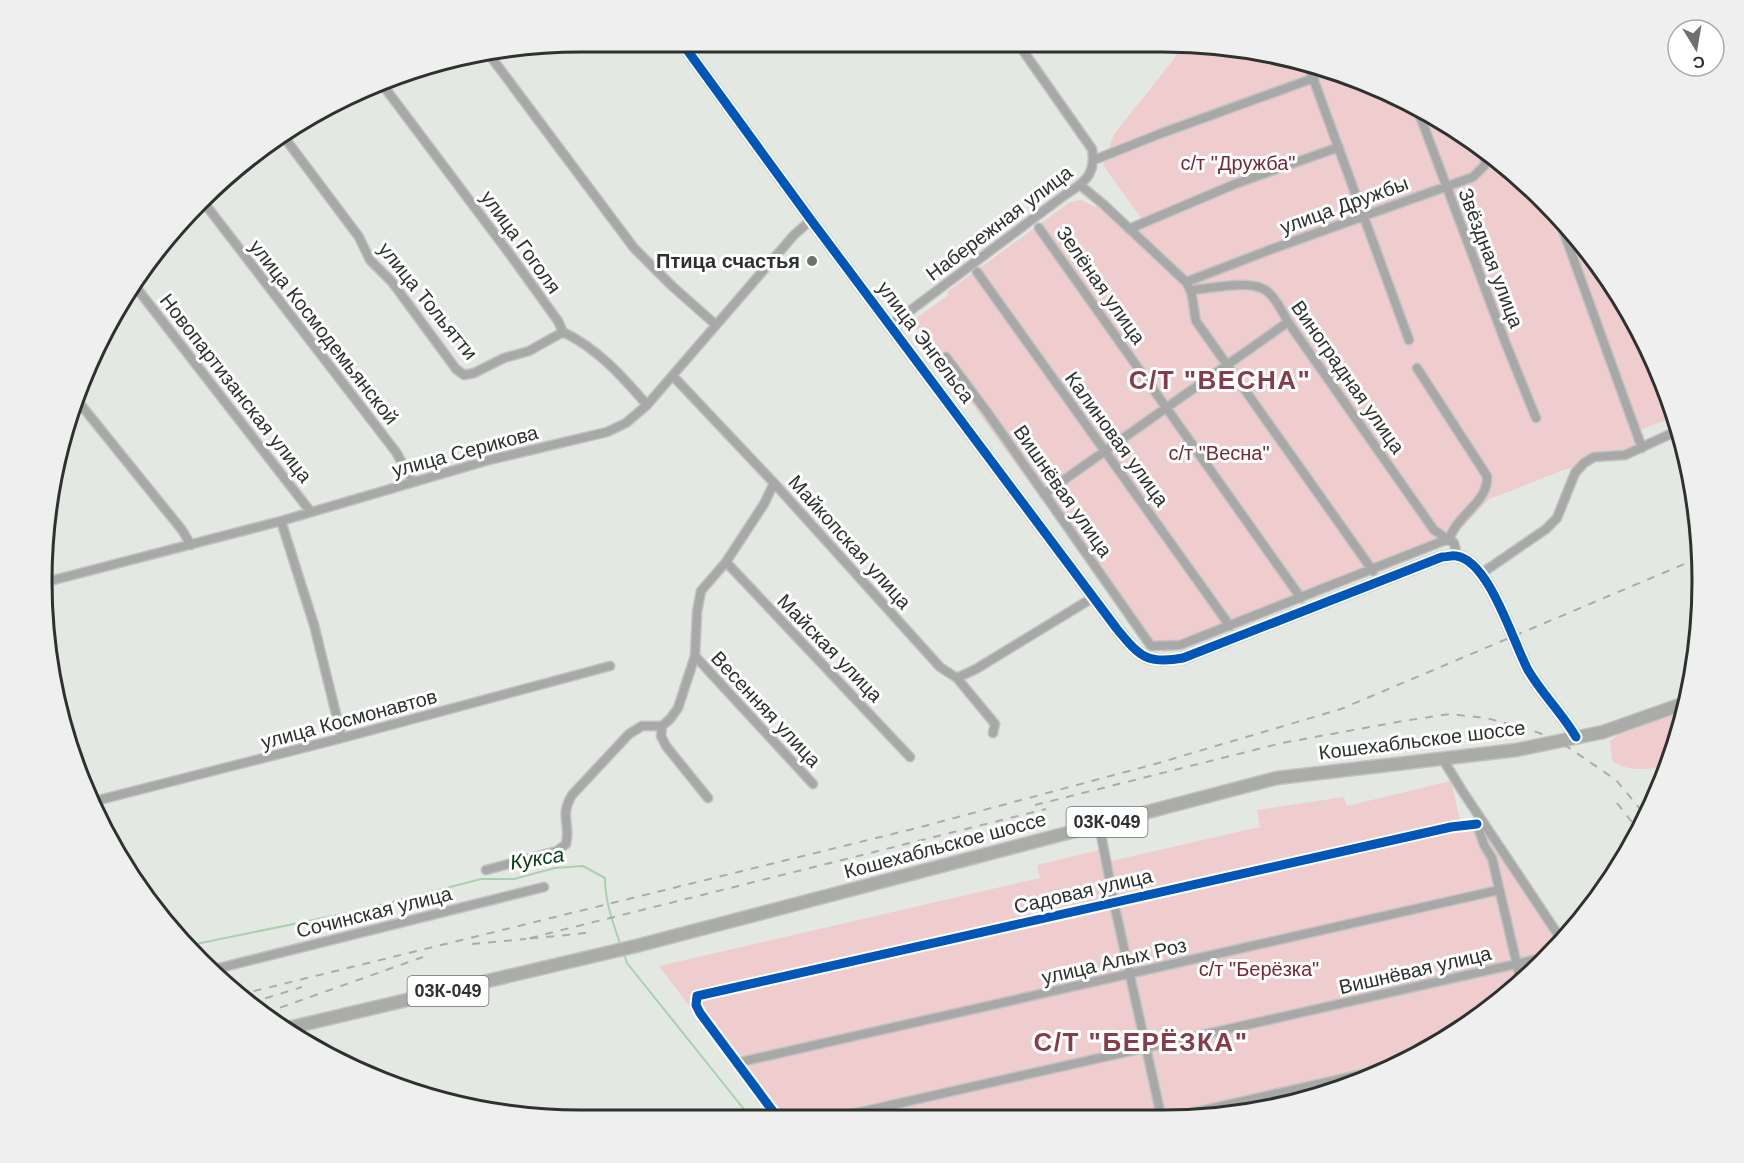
<svg xmlns="http://www.w3.org/2000/svg" width="1744" height="1163" font-family="Arial,sans-serif">
  <style>
    .green { fill: #efccce }
    .lines { fill: none; stroke-linecap: round; stroke-linejoin: round }
    .stream { stroke: #abd0af; stroke-width: 2 }
    .minor-casing { stroke: #c0c3c0; stroke-width: 11 }
    .tertiary-casing { stroke: #c0c3c0; stroke-width: 14 }
    .primary-casing { stroke: #c0c3c0; stroke-width: 15 }
    .minor { stroke: #a9a8a8; stroke-width: 8 }
    .tertiary { stroke: #a9a8a8; stroke-width: 10 }
    .primary { stroke: #abacaa; stroke-width: 12 }
    .rail { stroke: #acacab; stroke-width: 2; stroke-dasharray: 8 8; stroke-linecap: butt }
    .cycleway-casing { stroke: #fff; stroke-width: 13 }
    .cycleway { stroke: #0057b8; stroke-width: 9 }
    .poi-dot { fill: #6d726e; stroke: #fff; stroke-width: 2 }
    .labels { text-anchor: middle; dominant-baseline: central; stroke-width: 6; stroke-linejoin: round; paint-order: stroke }
    .shield { fill: #fff; stroke: #6d706d; stroke-width: 1.5 }
    .shield-label { font-size: 18px; font-weight: bold; fill: #2e322f }
    .park-label { font-size: 20px; fill: #772837; stroke: #fff }
    .street-label { font-size: 20px; fill: #2e322f; stroke: #fff }
    .poi-label { font-size: 20px; font-weight: bold; fill: #2e322f; stroke: #fff; text-anchor: end }
    .water-label { font-size: 21px; font-style: italic; fill: #064018; stroke: #fff }
    .district-label { font-size: 26px; font-weight: bold; letter-spacing: 1.5px; fill: #863d49; stroke: #fff }
    .rim { fill: none; stroke: #2e322f; stroke-width: 3 }
  </style>
  <rect width="100%" height="100%" fill="#e3e8e3"/>
  <!-- green -->
  <path class="green" d="M1182 46 1233 47 1401 97 1518 176 1591 253 1647 343 1674 417 1640 430 1644 443 1600 460 1564 470 1489 499 1445 546 1189 646 1166 652 1150 649 912 321 949 295 947 292 1070 202 1081 200 1096 207 1103 201 1129 223 1141 218 1103 165 1114 134 1174 59 1179 48Z
    M1684 709 1673 755 1669 766C1651 769 1625 773 1612 760L1610 742 1617 735Z
    M1451 781 1460 820 1479 822 1559 946 1491 1010 1401 1066 1302 1103 1197 1120 774 1118 659 966 1040 878 1037 865 1099 850 1102 863 1260 827 1257 810 1344 797 1347 806Z"/>
  <g class="lines">
    <!-- stream -->
    <path class="stream" d="M191 945 362 910 481 879H514L555 868 583 866 605 878C605 902 613 923 621 946
      M624 954 627 963 751 1118"/>
    <defs>
      <path id="minor" d="M491 57 634 248 672 286 716 325
        M1310 70 1409 340
        M382 84 509 253 558 321 563 332C597 348 623 377 647 405
        M1417 108 1506 344 1536 418
        M281 133 359 237 370 260 392 282 456 369 464 375 474 373 504 358 529 351 563 332
        M1094 160 1162 133 1314 78
        M1080 185 1103 204 1186 282C1194 293 1193 308 1196 321L1373 571
        M205 204 396 452 413 482
        M1559 219 1642 448
        M1039 228 1301 598
        M1129 229 1235 184 1339 147
        M977 272 1230 626
        M1186 282 1272 249 1473 177 1484 166 1487 155
        M135 286 310 511
        M1192 290C1211 289 1256 277 1270 294 1278 302 1283 313 1288 322L1434 530 1449 540C1456 515 1489 502 1487 476L1417 368
        M891 325 1062 197C1082 184 1097 176 1092 149L1019 45
        M946 357 987 412 1151 646 1180 645 1443 541 1449 540 1454 543 1457 556
        M673 376 774 483 940 667 957 678 995 724 993 733
        M77 400 182 530 191 545
        M1044 494 1288 322
        M281 521 314 625 342 738
        M726 562 910 757
        M1482 573 1546 529 1557 518 1575 473 1584 463 1594 457 1625 455 1679 430
        M46 582 281 521 489 460 607 432 626 423 647 405 794 235 811 220
        M695 656 813 784
        M957 678 976 669 1094 597
        M662 726 661 736 666 746 708 798
        M1442 758 1463 792 1563 942
        M95 801 342 738 610 666
        M1099 824 1114 903 1162 1120
        M1477 824 1484 845 1492 858 1521 982
        M486 870 557 851 566 844C571 823 559 817 572 795L629 734 642 726H662L670 719 678 708 695 656 697 612 701 591 726 562 764 504 774 483
        M211 970 544 887
        M736 1063 1499 890
        M778 1118 700 1013 696 1005 697 996 1451 827 1477 824
        M834 1118 1547 957
        M1160 1120 1402 1065"/>
      <path id="tertiary" d="M682 43 811 220 1117 629C1139 656 1147 665 1183 658L1442 557C1447 557 1452 555 1456 556 1489 560 1513 642 1528 670 1542 694 1562 713 1576 737"/>
      <path id="primary" d="M288 1028 636 946 1277 778 1516 750 1603 732 1685 703"/>
    </defs>
    <!-- minor casing -->
    <use href="#minor" class="minor-casing"/>
    <!-- tertiary casing -->
    <use href="#tertiary" class="tertiary-casing"/>
    <!-- primary casing -->
    <use href="#primary" class="primary-casing"/>
    <!-- minor -->
    <use href="#minor" class="minor"/>
    <!-- tertiary -->
    <use href="#tertiary" class="tertiary"/>
    <!-- primary -->
    <use href="#primary" class="primary"/>
    <!-- rail -->
    <path class="rail" d="M1617 803 1639 831
      M1035 805 1282 743 1403 721 1450 714 1486 718 1529 729 1559 741 1616 780 1646 816
      M586 933 526 939 1046 809
      M472 944 526 939
      M238 995 917 828 1155 764 1341 709 1701 557
      M250 1003 302 987
      M265 1013 423 957"/>
    <defs>
      <path id="cycleway" d="M682 43 811 220 1117 629C1139 656 1147 665 1183 658L1442 557C1447 557 1452 555 1456 556 1489 560 1513 642 1528 670 1542 694 1562 713 1576 737
        M778 1118 700 1013 696 1005 697 996 1451 827 1477 824"/>
    </defs>
    <!-- cycleway casing -->
    <use href="#cycleway" class="cycleway-casing"/>
    <!-- cycleway -->
    <use href="#cycleway" class="cycleway"/>
  </g>
  <!-- markers -->
  <circle class="poi-dot" cx="812" cy="261" r="6"/>
  <g class="labels">
    <!-- shield labels -->
    <g class="shield">
      <rect x="1066.5" y="807" width="81" height="30" rx="4.5"/>
      <rect x="407.5" y="976" width="81" height="30" rx="4.5"/>
    </g>
    <g class="shield-label">
      <text x="1107" y="822">03К-049</text>
      <text x="448" y="991">03К-049</text>
    </g>
    <!-- park labels -->
    <g class="park-label">
      <text x="1238" y="163">с/т "Дружба"</text>
      <text x="1219" y="453">с/т "Весна"</text>
      <text x="1259" y="969">с/т "Берёзка"</text>
    </g>
    <!-- street labels -->
    <g class="street-label">
      <text transform="translate(1344 205) rotate(-20)">улица Дружбы</text>
      <text transform="translate(999 223) rotate(-37)">Набережная улица</text>
      <text transform="translate(521 242) rotate(54)">улица Гоголя</text>
      <text transform="translate(1491 258) rotate(69)">Звёздная улица</text>
      <text transform="translate(1101 285) rotate(55)">Зелёная улица</text>
      <text transform="translate(428 301) rotate(51)">улица Тольятти</text>
      <text transform="translate(324 332) rotate(52)">улица Космодемьянской</text>
      <text transform="translate(926 342) rotate(53)">улица Энгельса</text>
      <text transform="translate(1348 377) rotate(55)">Виноградная улица</text>
      <text transform="translate(236 388) rotate(52)">Новопартизанская улица</text>
      <text transform="translate(1117 439) rotate(54)">Калиновая улица</text>
      <text transform="translate(465 451) rotate(-15)">улица Серикова</text>
      <text transform="translate(1063 491) rotate(55)">Вишнёвая улица</text>
      <text transform="translate(850 542) rotate(48)">Майкопская улица</text>
      <text transform="translate(830 648) rotate(46)">Майская улица</text>
      <text transform="translate(766 709) rotate(47)">Весенняя улица</text>
      <text transform="translate(349 719) rotate(-15)">улица Космонавтов</text>
      <text transform="translate(1422 740) rotate(-7)">Кошехабльское шоссе</text>
      <text transform="translate(945 845) rotate(-15)">Кошехабльское шоссе</text>
      <text transform="translate(1083 891) rotate(-13)">Садовая улица</text>
      <text transform="translate(374 912) rotate(-14)">Сочинская улица</text>
      <text transform="translate(1114 961) rotate(-13)">улица Алых Роз</text>
      <text transform="translate(1415 970) rotate(-13)">Вишнёвая улица</text>
    </g>
    <!-- poi labels -->
    <g class="poi-label">
      <text x="800" y="261">Птица счастья</text>
    </g>
    <!-- water labels -->
    <g class="water-label">
      <text transform="translate(537 858) rotate(-9)">Кукса</text>
    </g>
    <!-- district labels -->
    <g class="district-label">
      <text x="1220" y="380">С/Т "ВЕСНА"</text>
      <text x="1141" y="1042">С/Т "БЕРЁЗКА"</text>
    </g>
  </g>
  <!-- crop -->
  <path d="M0 0H1744V1163H0ZM581 52H1163A529 529 0 0 1 1692 581V581A529 529 0 0 1 1163 1110H581A529 529 0 0 1 52 581V581A529 529 0 0 1 581 52Z" fill="#eeefee" fill-rule="evenodd"/>
  <path class="rim" d="M581 52H1163A529 529 0 0 1 1692 581V581A529 529 0 0 1 1163 1110H581A529 529 0 0 1 52 581V581A529 529 0 0 1 581 52Z"/>
  <!-- north arrow -->
  <g transform="translate(1696 48) rotate(169)"><circle r="28" fill="#ffffff" stroke="#abadac" stroke-width="1.5"/>
  <path d="M0-4.5L10 22L0 15L-10 22Z" fill="#6d726e"/>
  <text y="-9" font-size="16" font-weight="bold" text-anchor="middle" fill="#2e322f">С</text>
  </g>
</svg>
